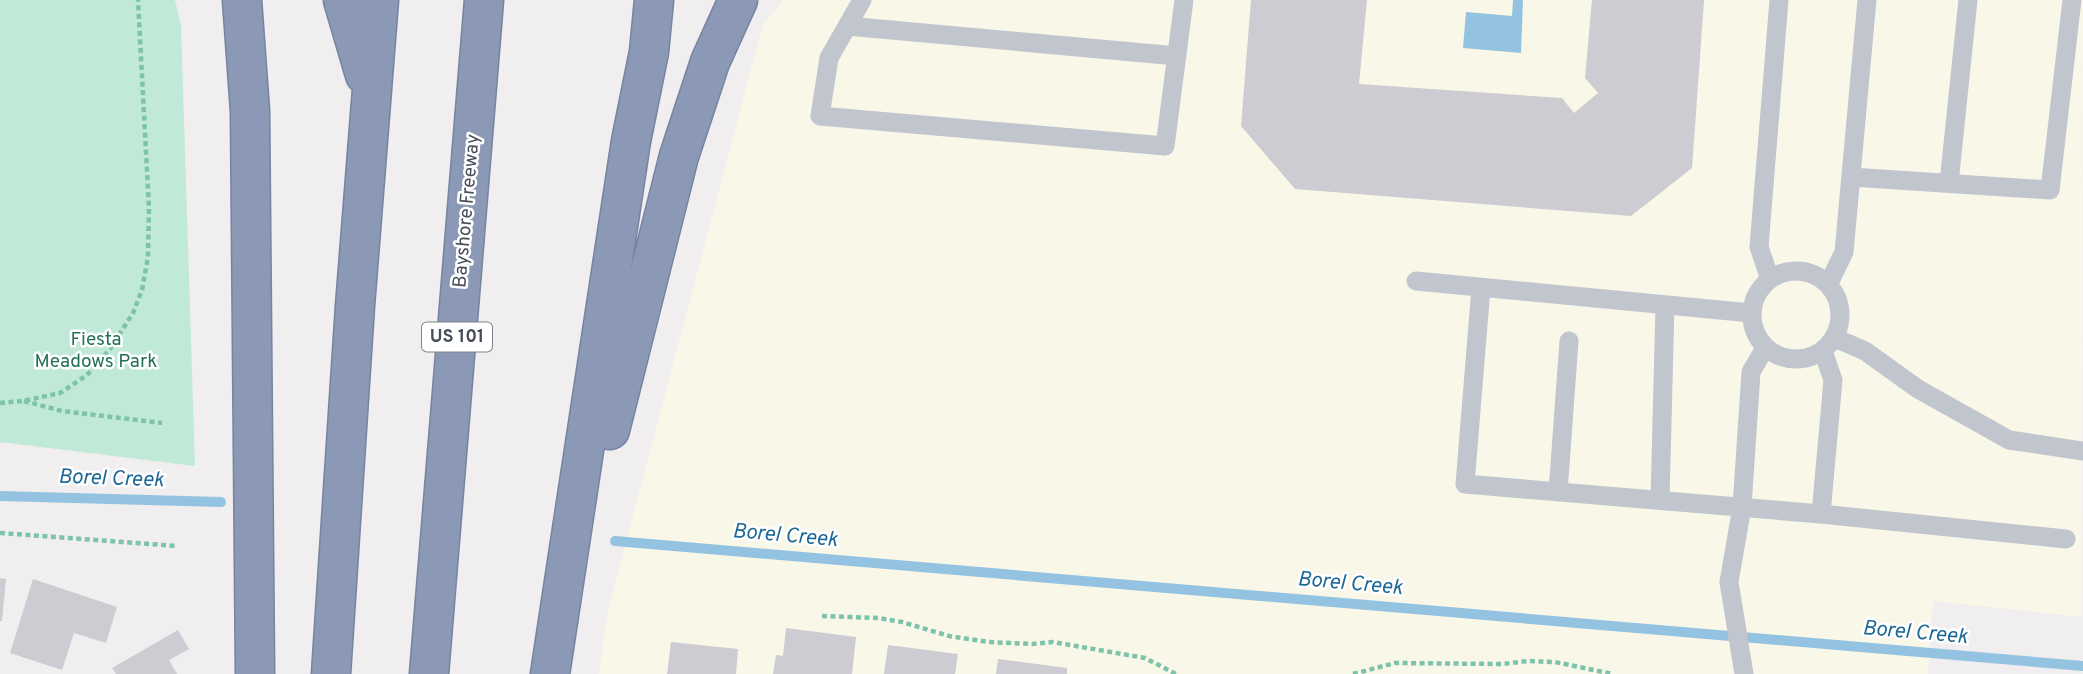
<svg xmlns="http://www.w3.org/2000/svg" width="2083" height="674" font-family="Overpass,sans-serif">
  <style>
    .commercial { fill: #f9f7e8 }
    .green { fill: #c1e9d7 }
    .water { fill: #93c3e1 }
    .lines { fill: none; stroke-linecap: round; stroke-linejoin: round }
    .stream { stroke: #93c3e1; stroke-width: 10 }
    .building { fill: #ccccd2 }
    .highway-casing { stroke: #7684a2; stroke-width: 41 }
    .path { stroke: #7dc3ac; stroke-width: 4.5; stroke-dasharray: 5 3.5; stroke-linecap: butt }
    .lane { stroke: #c0c5ce; stroke-width: 19 }
    .highway { stroke: #8b99b7; stroke-width: 38 }
    .labels { text-anchor: middle; dominant-baseline: central; stroke-width: 5; stroke-linejoin: round; paint-order: stroke }
    .shield { fill: #fff; stroke: #7f838b; stroke-width: 2 }
    .shield-label { font-size: 18px; font-weight: bold; fill: #484e59 }
    .street-label { font-size: 19px; fill: #484e59; stroke: #fff }
    .park-label { font-size: 19px; fill: #227157; stroke: #fff }
    .water-label { font-size: 21px; font-style: italic; fill: #1d6896; stroke: #fff }
  </style>
  <rect width="100%" height="100%" fill="#f0eeee"/>
  <!-- commercial -->
  <path class="commercial" d="M784 0H2083L2082 617 1933 601 1928 674H599L607 614 763 24Z"/>
  <!-- green -->
  <path class="green" d="M0 0H175L181 26 195 466 0 442Z"/>
  <!-- water -->
  <path class="water" d="M1513 0H1523L1521 53 1463 48 1466 12 1512 16Z"/>
  <g class="lines">
    <!-- stream -->
    <path class="stream" d="M0 496 221 502
      M615 541 2083 666"/>
  </g>
  <!-- building -->
  <path class="building" d="M1251 0H1367L1359 84 1562 98 1574 113 1598 93 1585 78 1592 0H1704L1692 168 1631 216 1295 189 1241 126Z
    M0 578 6 579 2 621H0Z
    M33 579 117 607 106 643 74 633 62 670 10 653Z
    M786 628 856 637 852 674H773L776 655 783 656Z
    M178 630 189 649 169 660 177 674H116L112 668Z
    M671 642 738 649 736 674H667Z
    M888 645 958 654 955 674H884Z
    M998 659 1067 668V674H996Z"/>
  <g class="lines">
    <defs>
      <path id="highway" d="M242 0 250 111 255 674
        M343 0 365 75
        M610 430 679 156 710 62 738 0
        M331 674 355 306 379 0
        M429 674 484 0
        M550 674 631 141 649 52 654 0"/>
    </defs>
    <!-- highway casing -->
    <use href="#highway" class="highway-casing"/>
    <!-- path -->
    <path class="path" d="M24 401 62 411 162 423
      M0 403 23 401 60 393 87 375 110 349 133 313 142 290 148 257 149 209 138 0
      M0 533 177 546
      M822 616 878 618 902 622 949 636 989 642 1032 644 1053 642 1145 658 1176 674
      M1353 674 1395 663 1502 664 1528 661 1555 662 1613 674"/>
    <!-- lane -->
    <path class="lane" d="M862 0 829 58 820 116 1165 146 1184 0
      M847 26 1177 56
      M1851 177 2050 190 2072 0
      M1949 183 1968 0
      M1752 315a44 44 0 1 1 88 0a44 44 0 1 1-88 0Z
      M1770 279 1759 247 1779 0
      M1416 281 1751 313
      M1828 285 1844 252 1867 0
      M1481 288 1465 484 1821 514 2066 539
      M1835 338 1865 351 1918 389 2009 440 2083 451
      M1558 492 1569 341
      M1660 500 1665 305
      M1821 514 1833 380 1823 351
      M1744 674 1729 582 1742 507 1751 372 1765 348"/>
    <!-- highway -->
    <use href="#highway" class="highway"/>
  </g>
  <g class="labels">
    <!-- shield labels -->
    <rect class="shield" x="422" y="322.5" width="70" height="29" rx="5"/>
    <g class="shield-label">
      <text x="457" y="337">US 101</text>
    </g>
    <!-- street labels -->
    <g class="street-label">
      <text transform="translate(467 211) rotate(-85)">Bayshore Freeway</text>
    </g>
    <!-- park labels -->
    <g class="park-label">
      <text x="96" y="340">Fiesta<tspan x="96" dy="22">Meadows Park</tspan></text>
    </g>
    <!-- water labels -->
    <g class="water-label">
      <text transform="translate(111 479) rotate(2)">Borel Creek</text>
      <text transform="translate(785 536) rotate(5)">Borel Creek</text>
      <text transform="translate(1350 584) rotate(5)">Borel Creek</text>
      <text transform="translate(1915 633) rotate(5)">Borel Creek</text>
    </g>
  </g>
</svg>
